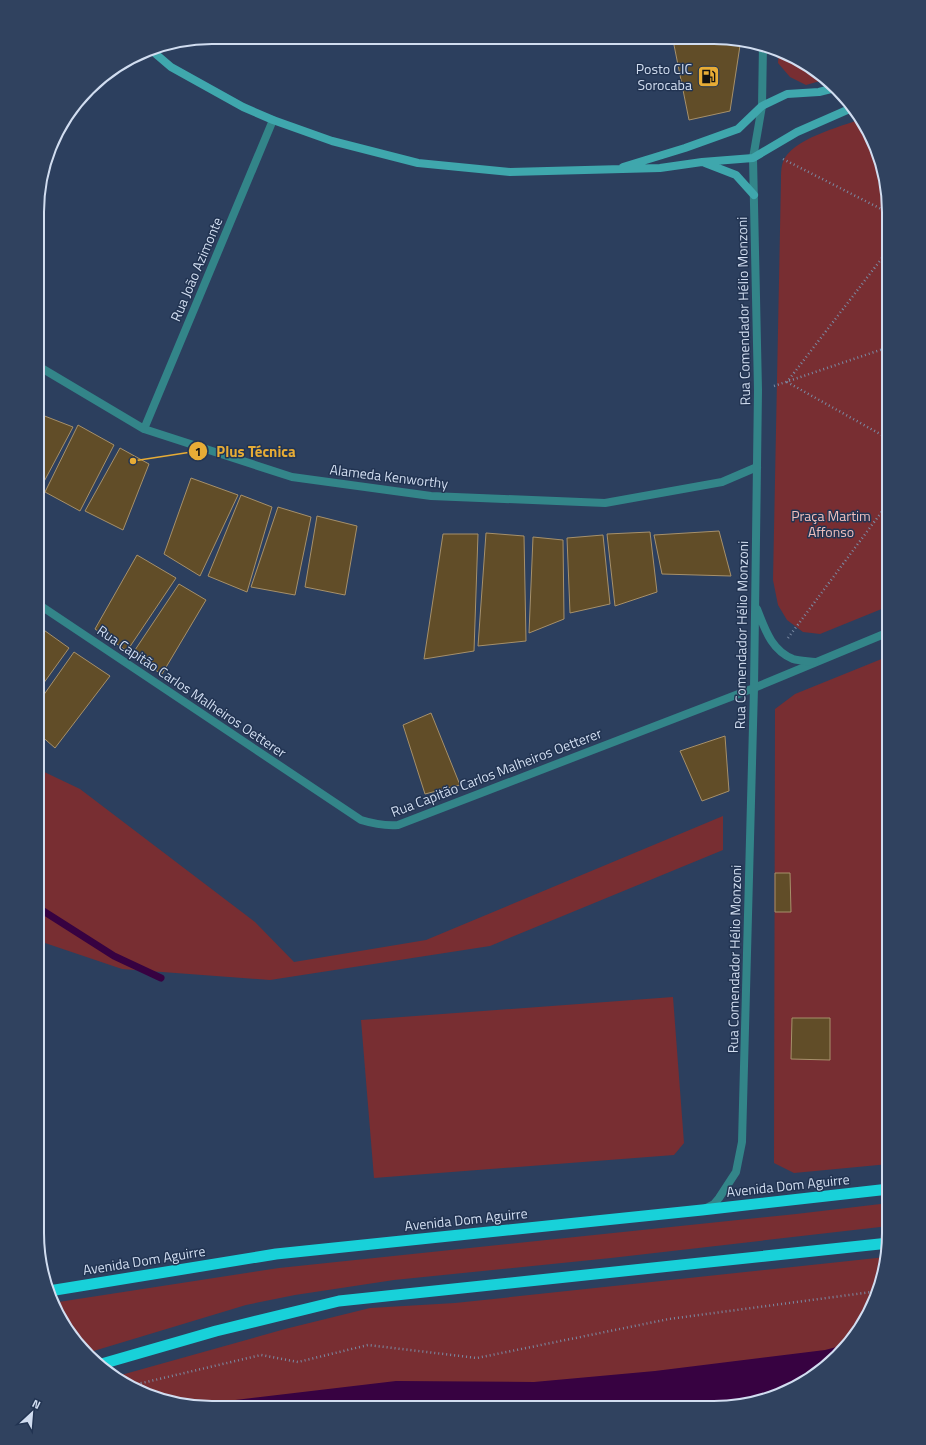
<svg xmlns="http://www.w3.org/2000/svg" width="926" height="1445" font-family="'Titillium Web',sans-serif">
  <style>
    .green { fill: #782e32 }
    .water { fill: #370241 }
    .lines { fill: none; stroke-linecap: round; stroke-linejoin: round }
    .stream { stroke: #370241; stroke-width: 7 }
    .building { fill: #614d28; stroke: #a6906a }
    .path { stroke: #7b8ba4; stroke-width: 2.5; stroke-dasharray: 1 3; stroke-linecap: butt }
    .minor { stroke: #338589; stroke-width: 8 }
    .tertiary { stroke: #338589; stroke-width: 8 }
    .secondary { stroke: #3fa7ad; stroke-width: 8 }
    .trunk { stroke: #18d1d9; stroke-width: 11 }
    .labels { text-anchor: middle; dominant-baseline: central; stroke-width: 3; stroke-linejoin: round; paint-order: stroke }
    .poi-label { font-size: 14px; fill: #d1ddf0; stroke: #223452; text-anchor: end }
    .street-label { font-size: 14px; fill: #d1ddf0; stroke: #223452 }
    .park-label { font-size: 14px; fill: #efbebc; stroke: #223452 }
    .rim { fill: none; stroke: #d1ddf0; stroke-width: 2 }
    .leader { fill: none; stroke: #e7ac36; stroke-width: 1.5 }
    .callout-dot { fill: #e7ac36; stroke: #223452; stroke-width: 1.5 }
    .mark-label { font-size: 12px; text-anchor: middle; font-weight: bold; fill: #111 }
    .callout-label { font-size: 15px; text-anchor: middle; font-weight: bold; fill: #e7ac36; stroke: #223452; stroke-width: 3; stroke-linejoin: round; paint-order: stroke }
  </style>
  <rect width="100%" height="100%" fill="#2c3f5e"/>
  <!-- green -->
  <path class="green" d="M779 50 821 73 827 79 806 85 790 77 778 63Z
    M861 119 876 145 889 212V606L820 634 803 632 787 620 778 605 773 580 781 180C781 175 781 167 783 162 791 139 840 127 861 119Z
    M889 656V1164L794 1173 774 1163 775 709 795 694Z
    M38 769 80 789 255 922 294 962 426 940 723 816V850L490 946 270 980 122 969 45 943 37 937Z
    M673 997 684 1143 674 1155 374 1178 361 1020Z
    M889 1203V1226L611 1258 394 1280 295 1295 246 1305 87 1353 73 1340 52 1303 279 1268 796 1214Z
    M886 1257 880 1290 853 1339 821 1372 781 1395 715 1408 189 1407 145 1395 114 1377 285 1329 370 1308 455 1303Z"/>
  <!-- water -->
  <path class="water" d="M848 1344 821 1372 781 1395 715 1408 185 1406 396 1381 534 1382 655 1371 825 1350Z"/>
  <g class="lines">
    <!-- stream -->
    <path class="stream" d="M37 907 114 956 161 978"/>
  </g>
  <!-- building -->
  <path class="building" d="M725 38 741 39 730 111 689 120 673 40Z
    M42 415 73 427 39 491 38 422Z
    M78 425 114 445 80 511 45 492Z
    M120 448 149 464 123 530 85 511Z
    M191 478 238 495 200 576 164 554Z
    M241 495 272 507 247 592 208 576Z
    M278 507 311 517 295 595 251 587Z
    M317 516 357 526 345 595 305 587Z
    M719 531 731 576 662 574 654 535Z
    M650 532 657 592 615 606 607 534Z
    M486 533 524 536 526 641 478 646Z
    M443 534H478L474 651 424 659Z
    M603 535 610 604 570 613 567 538Z
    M533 537 563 540 564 619 529 633Z
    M137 555 176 578 127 651 95 629Z
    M179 584 206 600 162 674 131 656Z
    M41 628 69 648 38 691V633Z
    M74 652 110 676 55 748 38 733V703Z
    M431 713 460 785 425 794 403 725Z
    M725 736 729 791 702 801 680 751Z
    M775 873H790L791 912H775Z
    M792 1018H830V1060L791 1059Z"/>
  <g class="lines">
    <!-- path -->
    <path class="path" d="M783 159 889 213
      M774 386 889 347
      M889 439 787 382 889 249
      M788 638 889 502
      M129 1386 261 1355 298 1362 368 1345 477 1358 669 1319 879 1291"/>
    <!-- minor -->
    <path class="minor" d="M762 106 763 45
      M38 366 144 429 292 477 431 496 605 503 722 482 757 467
      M144 429 273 120
      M38 604 361 820C374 824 384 826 398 825L754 688 889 632"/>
    <!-- tertiary -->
    <path class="tertiary" d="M757 609C765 629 771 650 793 659 799 661 808 661 815 662
      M706 1208 714 1204 719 1198 736 1172 742 1142 754 688 758 390 753 158 762 106"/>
    <!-- secondary -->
    <path class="secondary" d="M150 49 171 67 243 107 273 120 332 141 418 163 510 172 660 168 702 162 753 158 797 132 854 107
      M705 163 736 175 754 195
      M623 167 685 148 738 129 762 106 787 94 819 92 835 88"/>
    <!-- trunk -->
    <path class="trunk" d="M49 1291 276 1254 702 1210 889 1189
      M98 1365 216 1331 339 1301 889 1243"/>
  </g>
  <!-- icons -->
  <defs>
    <symbol id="fuel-square" viewBox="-11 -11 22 22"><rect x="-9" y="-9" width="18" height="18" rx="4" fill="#e7ac36" stroke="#223452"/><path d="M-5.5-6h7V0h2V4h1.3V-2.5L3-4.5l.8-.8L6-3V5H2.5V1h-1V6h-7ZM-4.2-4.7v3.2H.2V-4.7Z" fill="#111"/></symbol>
  </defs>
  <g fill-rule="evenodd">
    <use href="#fuel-square" x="696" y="64" width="25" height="25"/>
  </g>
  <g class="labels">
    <!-- poi labels -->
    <g class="poi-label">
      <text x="692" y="68">Posto CIC<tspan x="692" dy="16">Sorocaba</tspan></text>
    </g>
    <!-- street labels -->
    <g class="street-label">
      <text transform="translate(196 269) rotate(-67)">Rua João Azimonte</text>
      <text transform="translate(743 311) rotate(-91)">Rua Comendador Hélio Monzoni</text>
      <text transform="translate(389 476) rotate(7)">Alameda Kenworthy</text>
      <text transform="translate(741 635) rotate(-89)">Rua Comendador Hélio Monzoni</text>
      <text transform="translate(192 691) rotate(34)">Rua Capitão Carlos Malheiros Oetterer</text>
      <text transform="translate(496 772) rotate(-21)">Rua Capitão Carlos Malheiros Oetterer</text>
      <text transform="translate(734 959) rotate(-89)">Rua Comendador Hélio Monzoni</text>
      <text transform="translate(788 1185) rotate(-6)">Avenida Dom Aguirre</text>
      <text transform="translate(466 1219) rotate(-6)">Avenida Dom Aguirre</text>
      <text transform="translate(144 1260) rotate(-9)">Avenida Dom Aguirre</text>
    </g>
    <!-- park labels -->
    <g class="park-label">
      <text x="831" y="515">Praça Martim<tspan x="831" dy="16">Affonso</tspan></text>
    </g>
  </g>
  <!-- crop -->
  <path d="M0 0H926V1445H0ZM212 44H714A168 168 0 0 1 882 212V1233A168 168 0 0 1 714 1401H212A168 168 0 0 1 44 1233V212A168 168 0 0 1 212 44Z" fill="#30425f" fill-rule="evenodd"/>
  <path class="rim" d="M212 44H714A168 168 0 0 1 882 212V1233A168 168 0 0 1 714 1401H212A168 168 0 0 1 44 1233V212A168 168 0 0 1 212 44Z"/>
  <!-- callouts -->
  <path class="leader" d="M133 461L198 451"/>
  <g class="callout-dot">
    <circle cx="133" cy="461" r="4"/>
    <circle cx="198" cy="451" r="10"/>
  </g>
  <g class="mark-label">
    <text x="198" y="456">1</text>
  </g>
  <g class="callout-label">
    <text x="256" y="457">Plus Técnica</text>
  </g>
  <!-- north arrow -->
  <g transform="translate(32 1413) rotate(26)" stroke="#223452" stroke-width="3" paint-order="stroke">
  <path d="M0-3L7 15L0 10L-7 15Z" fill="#d1ddf0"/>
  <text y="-6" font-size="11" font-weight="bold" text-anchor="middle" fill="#d1ddf0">N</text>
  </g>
</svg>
